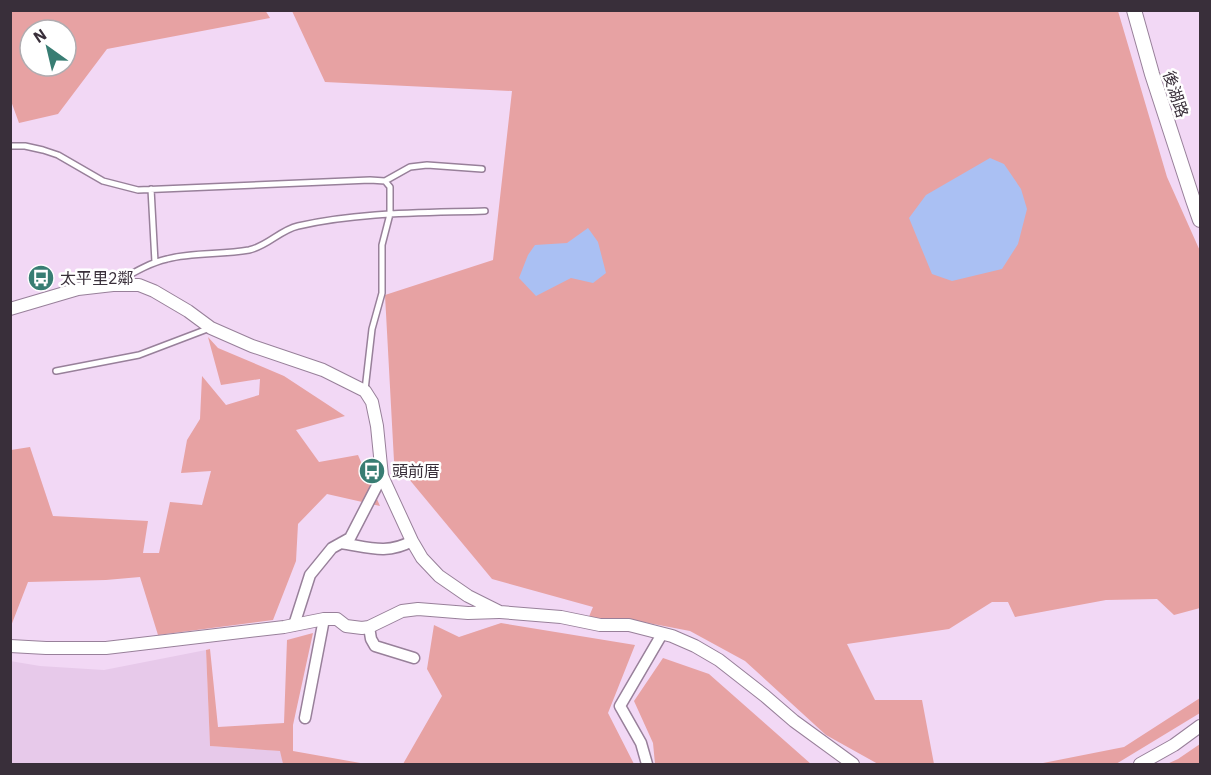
<svg xmlns="http://www.w3.org/2000/svg" width="1211" height="775" font-family="'IBM Plex Sans','Noto Sans TC',sans-serif">
  <style>
    .built { fill: #e7c9ea }
    .green { fill: #e7a2a3; fill-rule: evenodd }
    .water { fill: #aac0f3 }
    .lines { fill: none; stroke-linecap: round; stroke-linejoin: round }
    .service-casing { stroke: #98809a; stroke-width: 8 }
    .minor-casing { stroke: #98809a; stroke-width: 13 }
    .tertiary-casing { stroke: #98809a; stroke-width: 14 }
    .secondary-casing { stroke: #98809a; stroke-width: 16 }
    .service { stroke: #fff; stroke-width: 5 }
    .minor { stroke: #fff; stroke-width: 10 }
    .tertiary { stroke: #fff; stroke-width: 12 }
    .secondary { stroke: #fff; stroke-width: 14 }
    .labels { text-anchor: middle; dominant-baseline: central; stroke-width: 5; stroke-linejoin: round; paint-order: stroke }
    .street-label { font-size: 16px; fill: #392f3a; stroke: #fff }
    .poi-label { font-size: 16px; fill: #392f3a; stroke: #fff; text-anchor: start }
  </style>
  <rect width="100%" height="100%" fill="#f2d8f5"/>
  <!-- built -->
  <path class="built" d="M206 650 210 746 281 751 283 764H11L10 661 40 666 104 670Z"/>
  <!-- green -->
  <path class="green" d="M265 10 270 18 107 49 58 114 19 123 11 101V11ZM30 30H66V66H30Z
    M292 11H1118L1167 177 1200 251V608L1174 615 1157 599 1106 600 1015 617 1008 602H992L949 629 847 644 875 700H922L934 764H878L826 735 745 661 690 631 643 622 588 619 593 607 492 579 394 461 385 295 493 260 512 91 325 82Z
    M208 337 218 348 284 376 345 416 296 430 319 462 358 455 380 506 327 494 298 524 296 561 273 620 158 635 140 577 106 580 28 582 11 626V450L30 447 53 516 148 521 143 553H159L170 502 202 505 211 471 181 473 187 440 200 419 202 376 226 405 259 395 260 379 221 385Z
    M501 623 635 645 608 713 634 764H403L442 696 427 669 434 625 459 637Z
    M313 633 293 725V751L366 764H283L280 751 210 746 206 650 210 649 218 727 284 723 287 640Z
    M663 658 709 674 811 764H655L653 743 634 701Z
    M1200 698V713L1116 764H1038L1124 747Z
    M1200 744V764H1167L1178 759Z"/>
  <!-- water -->
  <path class="water" d="M990 158 1004 164 1021 189 1027 209 1018 244 1002 269 952 281 932 274 909 218 926 195Z
    M588 228 598 242 606 273 593 283 571 278 536 296 519 278 528 255 535 245 567 243Z"/>
  <g class="lines">
    <defs>
      <path id="service" d="M10 146H25L43 150 58 155 103 181 138 190 370 180 385 181 390 187V214L382 245V293L372 329 365 390
        M385 181 410 167 427 165 482 169
        M151 189 155 262
        M117 282C133 273 149 263 167 259 193 252 222 255 249 250 268 246 280 230 298 226 359 212 423 213 485 211
        M56 371 139 355 210 328"/>
      <path id="minor" d="M341 543C368 547 387 555 412 541
        M294 625 310 575 332 548 350 538 382 476
        M369 627 371 639 375 646 414 658
        M305 718 324 619
        M647 764 641 743 620 706 662 634"/>
      <path id="tertiary" d="M10 309 78 289 113 285H139L154 291 188 311 211 328 252 346 323 370 365 391 372 402 377 426 382 476 412 541 422 558 439 576 468 596 500 612 561 617 600 625H629L672 636 695 646 719 660 765 696 794 721 853 764
        M10 646 46 648H106L284 627 324 619H337L346 626 362 628 369 627 402 611 418 609 468 613 499 612
        M1140 764 1174 745 1200 726"/>
      <path id="secondary" d="M1134 10 1152 74 1193 200 1200 220"/>
    </defs>
    <!-- service casing -->
    <use href="#service" class="service-casing"/>
    <!-- minor casing -->
    <use href="#minor" class="minor-casing"/>
    <!-- tertiary casing -->
    <use href="#tertiary" class="tertiary-casing"/>
    <!-- secondary casing -->
    <use href="#secondary" class="secondary-casing"/>
    <!-- service -->
    <use href="#service" class="service"/>
    <!-- minor -->
    <use href="#minor" class="minor"/>
    <!-- tertiary -->
    <use href="#tertiary" class="tertiary"/>
    <!-- secondary -->
    <use href="#secondary" class="secondary"/>
  </g>
  <!-- icons -->
  <defs>
    <symbol id="bus-disc" viewBox="-11 -11 22 22"><circle r="9.5" fill="#387d73" stroke="#fff"/><path d="M-5-6H5V4H4V6H2V4H-2V6H-4V4H-5ZM-3.5-4V0h7V-4ZM-3.5 1.2v1.5H-2V1.2ZM2 1.2v1.5H3.5V1.2Z" fill="#fff"/></symbol>
  </defs>
  <g fill-rule="evenodd">
    <use href="#bus-disc" x="26" y="263" width="30" height="30"/>
    <use href="#bus-disc" x="357" y="456" width="30" height="30"/>
  </g>
  <g class="labels">
    <!-- street labels -->
    <g class="street-label">
      <text transform="translate(1176 94) rotate(72)">後湖路</text>
    </g>
    <!-- poi labels -->
    <g class="poi-label">
      <text x="60" y="278">太平里2鄰</text>
      <text x="392" y="471">頭前厝</text>
    </g>
  </g>
  <!-- border -->
  <rect width="1211" height="775" fill="none" stroke="#392f3a" stroke-width="24"/>
  <!-- north arrow -->
  <g transform="translate(48 48) rotate(326)"><circle r="28" fill="#ffffff" stroke="#b0acb0" stroke-width="1.5"/>
  <path d="M0-4.5L10 22L0 15L-10 22Z" fill="#387d73"/>
  <text y="-9" font-size="16" font-weight="bold" text-anchor="middle" fill="#392f3a">N</text>
  </g>
</svg>
